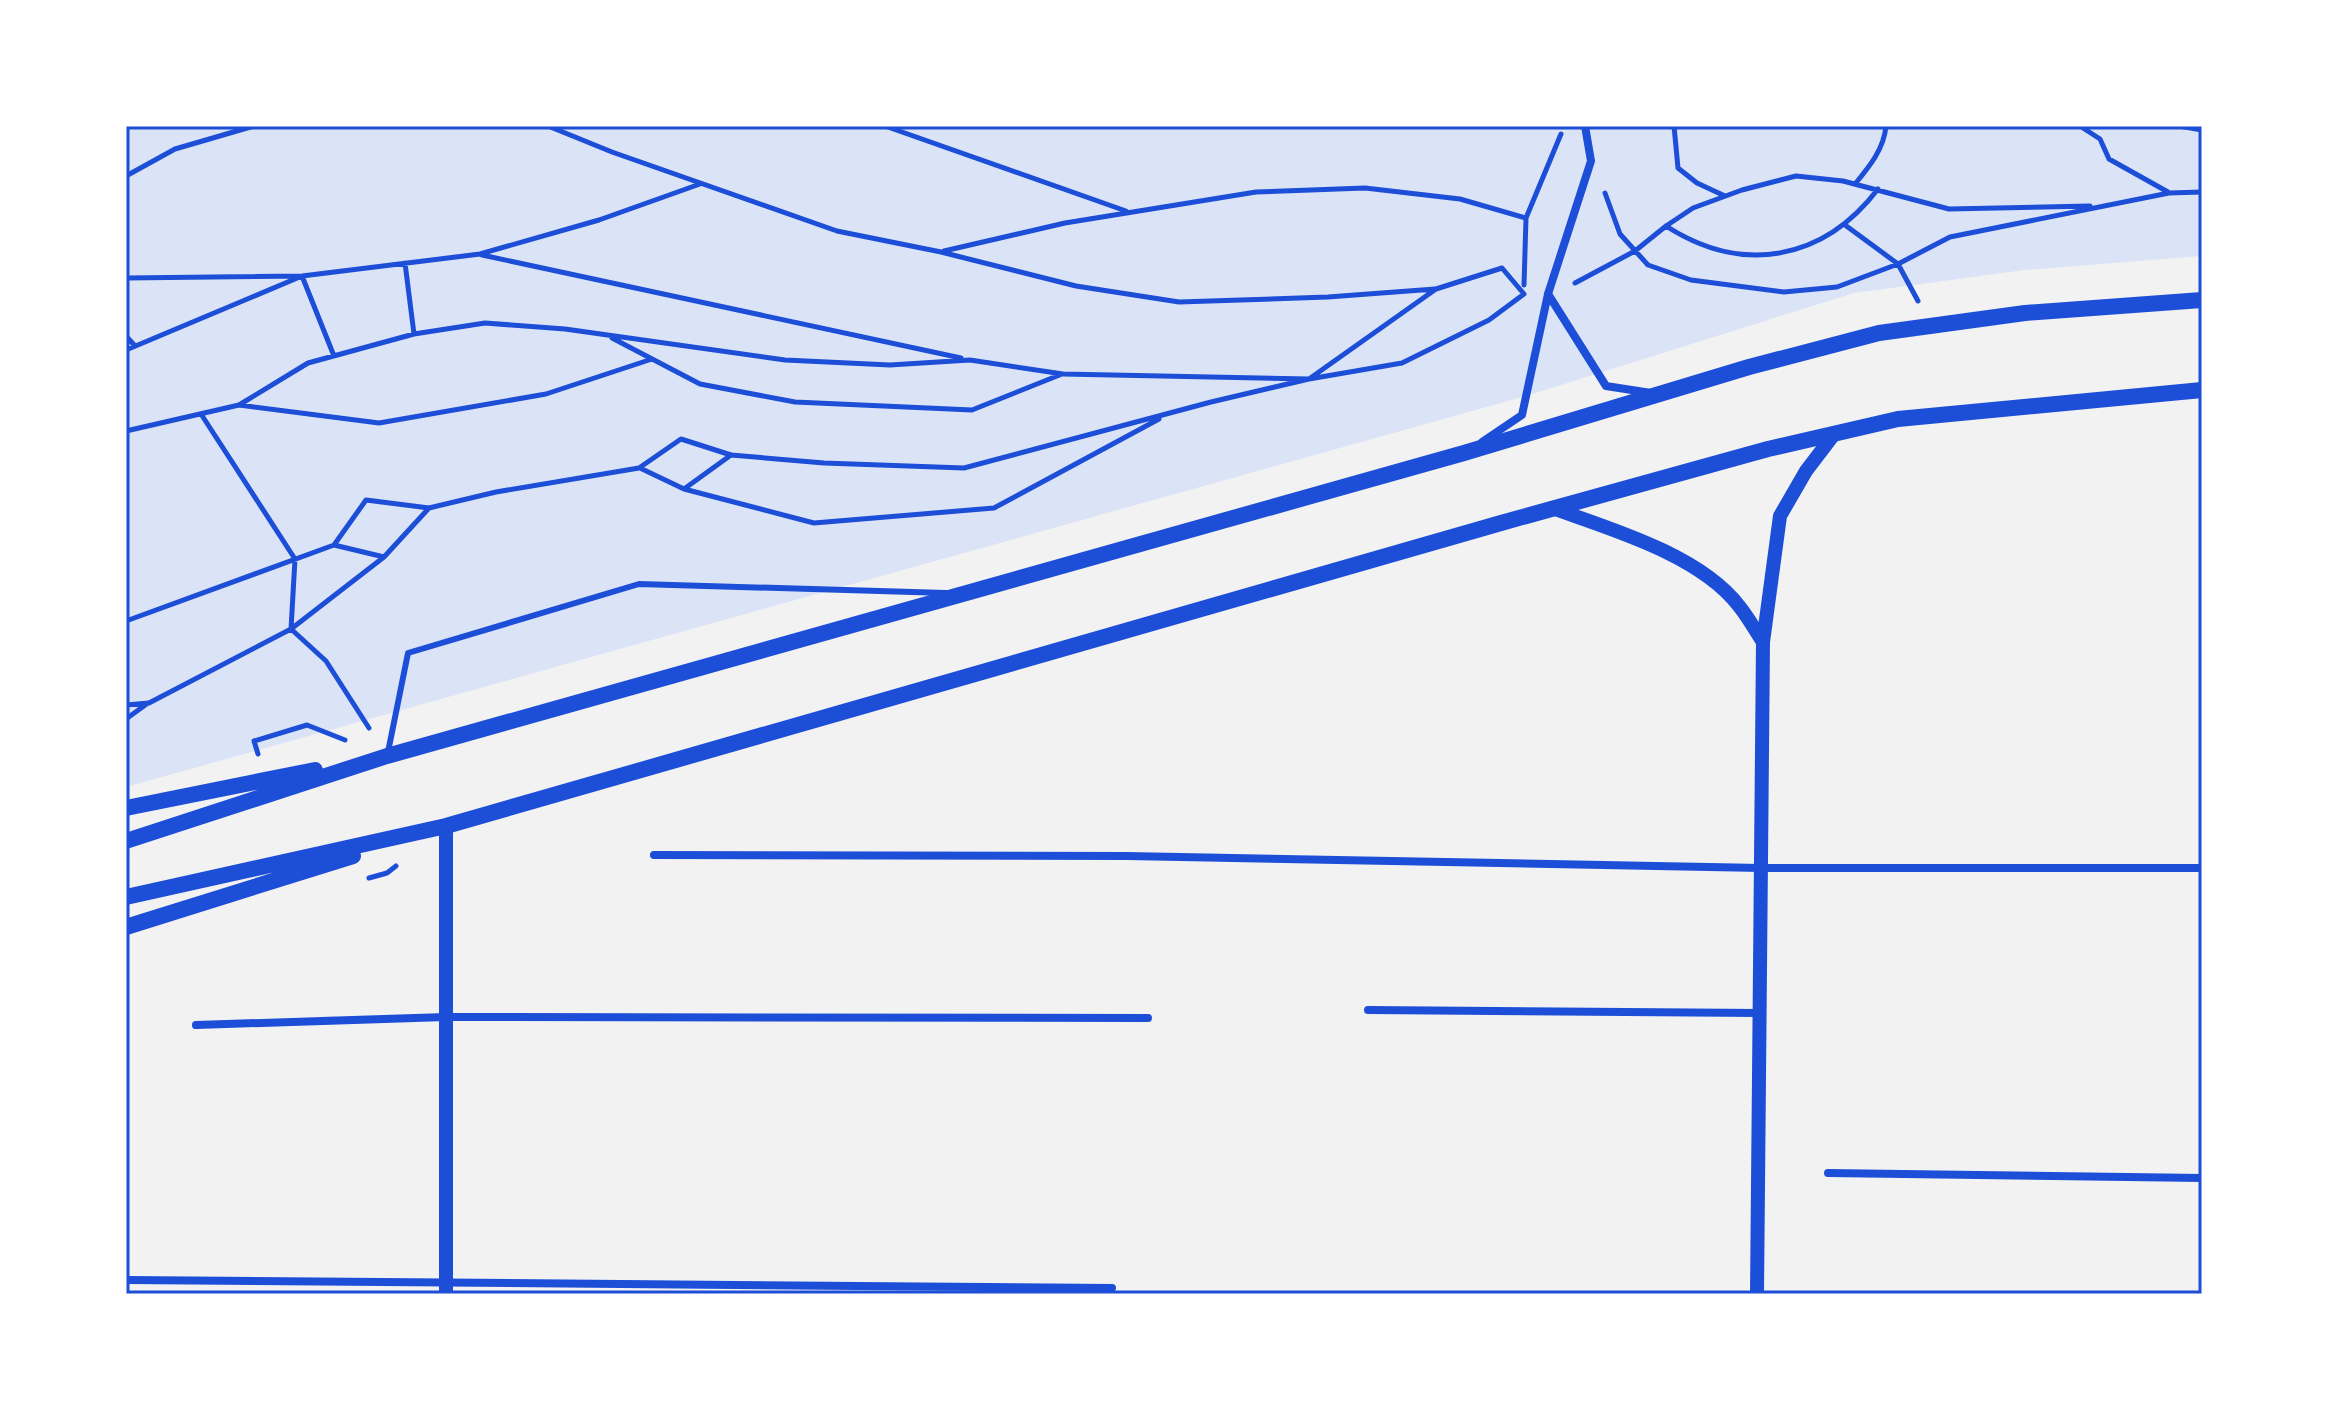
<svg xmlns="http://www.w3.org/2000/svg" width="2328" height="1420" font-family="Cabin,sans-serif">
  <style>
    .green { fill: #dbe4f7 }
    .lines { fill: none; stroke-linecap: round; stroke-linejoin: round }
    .path { stroke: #1d4ed8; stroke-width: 5 }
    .service { stroke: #1d4ed8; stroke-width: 6 }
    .minor { stroke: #1d4ed8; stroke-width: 8 }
    .tertiary { stroke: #1d4ed8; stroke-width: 14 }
    .secondary { stroke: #1d4ed8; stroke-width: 16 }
    .neatline { fill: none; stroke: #1d4ed8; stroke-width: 3 }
  </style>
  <rect width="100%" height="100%" fill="#f2f2f2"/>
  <!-- green -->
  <path class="green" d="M126 126H2202V256L2025 270 1854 293 1526 396 126 787Z"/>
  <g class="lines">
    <!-- path -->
    <path class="path" d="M548 126 612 152 837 231 941 252 1076 286 1179 302 1328 297 1435 289
      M885 126 1126 211
      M1674 126 1678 168 1697 183 1725 196
      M2080 126 2100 139 2109 159 2168 192
      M2179 126 2202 130
      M126 176 175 149 254 126
      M1855 184C1869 167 1884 149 1886 126
      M1605 193 1620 234 1648 265 1691 280 1784 292 1837 287 1898 264 1950 237 2169 193 2202 192
      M1845 225 1898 264 1918 301
      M1666 226C1742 275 1823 261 1878 189
      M944 251 1065 223 1256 192 1365 188 1460 199 1526 218
      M482 255 961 358
      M405 263 414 334
      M126 278 302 276 480 254 599 220 700 184
      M1575 283 1635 251 1666 226 1693 208 1742 190 1796 176 1843 181 1949 209 2090 206
      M1524 285 1526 218 1561 134
      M126 336 135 346
      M612 338 700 384 795 402 972 410 1062 374
      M126 350 302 276 334 356
      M239 405 379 423 546 394 652 359
      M201 414 295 559 291 629 326 661 369 728
      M126 431 239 405 308 363 414 334 485 323 565 329 785 360 890 365 970 360 1063 374 1309 379 1436 289 1502 268 1524 294 1489 320 1402 363 1309 379 1211 402 964 468 824 463 731 455 681 439 639 468 496 492 429 508 366 500 334 545 126 621
      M640 468 684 489 731 455
      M684 489 814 523 994 508 1159 419
      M334 545 384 557 429 508
      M126 705 149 703 291 629 384 557
      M126 719 148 703
      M258 754 254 741 307 725 345 740
      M369 878 387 873 396 866"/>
    <!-- service -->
    <path class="service" d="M388 752 408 653 639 584 946 593"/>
    <!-- minor -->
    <path class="minor" d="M1548 294 1606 386 1651 393
      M1482 442 1522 415 1548 294 1591 161 1585 126
      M654 855 1127 856 1761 868H2202
      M1368 1010 1760 1013
      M196 1025 446 1017 1148 1018
      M1828 1173 2202 1178
      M126 1280 1112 1288"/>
    <!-- tertiary -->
    <path class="tertiary" d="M1552 508C1611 529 1700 555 1739 606 1748 617 1755 630 1763 642
      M446 1294V826
      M1757 1294 1763 642 1780 516 1806 471 1835 433"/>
    <!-- secondary -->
    <path class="secondary" d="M126 808 315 770
      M126 841 387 756 1464 453 1749 367 1879 333 2025 313 2202 300
      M126 897 446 826 1501 523 1768 449 1898 419 2202 390
      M126 927 353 856"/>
  </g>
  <!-- border -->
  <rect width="2328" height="1420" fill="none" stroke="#ffffff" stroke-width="256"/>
  <rect x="128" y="128" width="2072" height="1164" class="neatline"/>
</svg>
